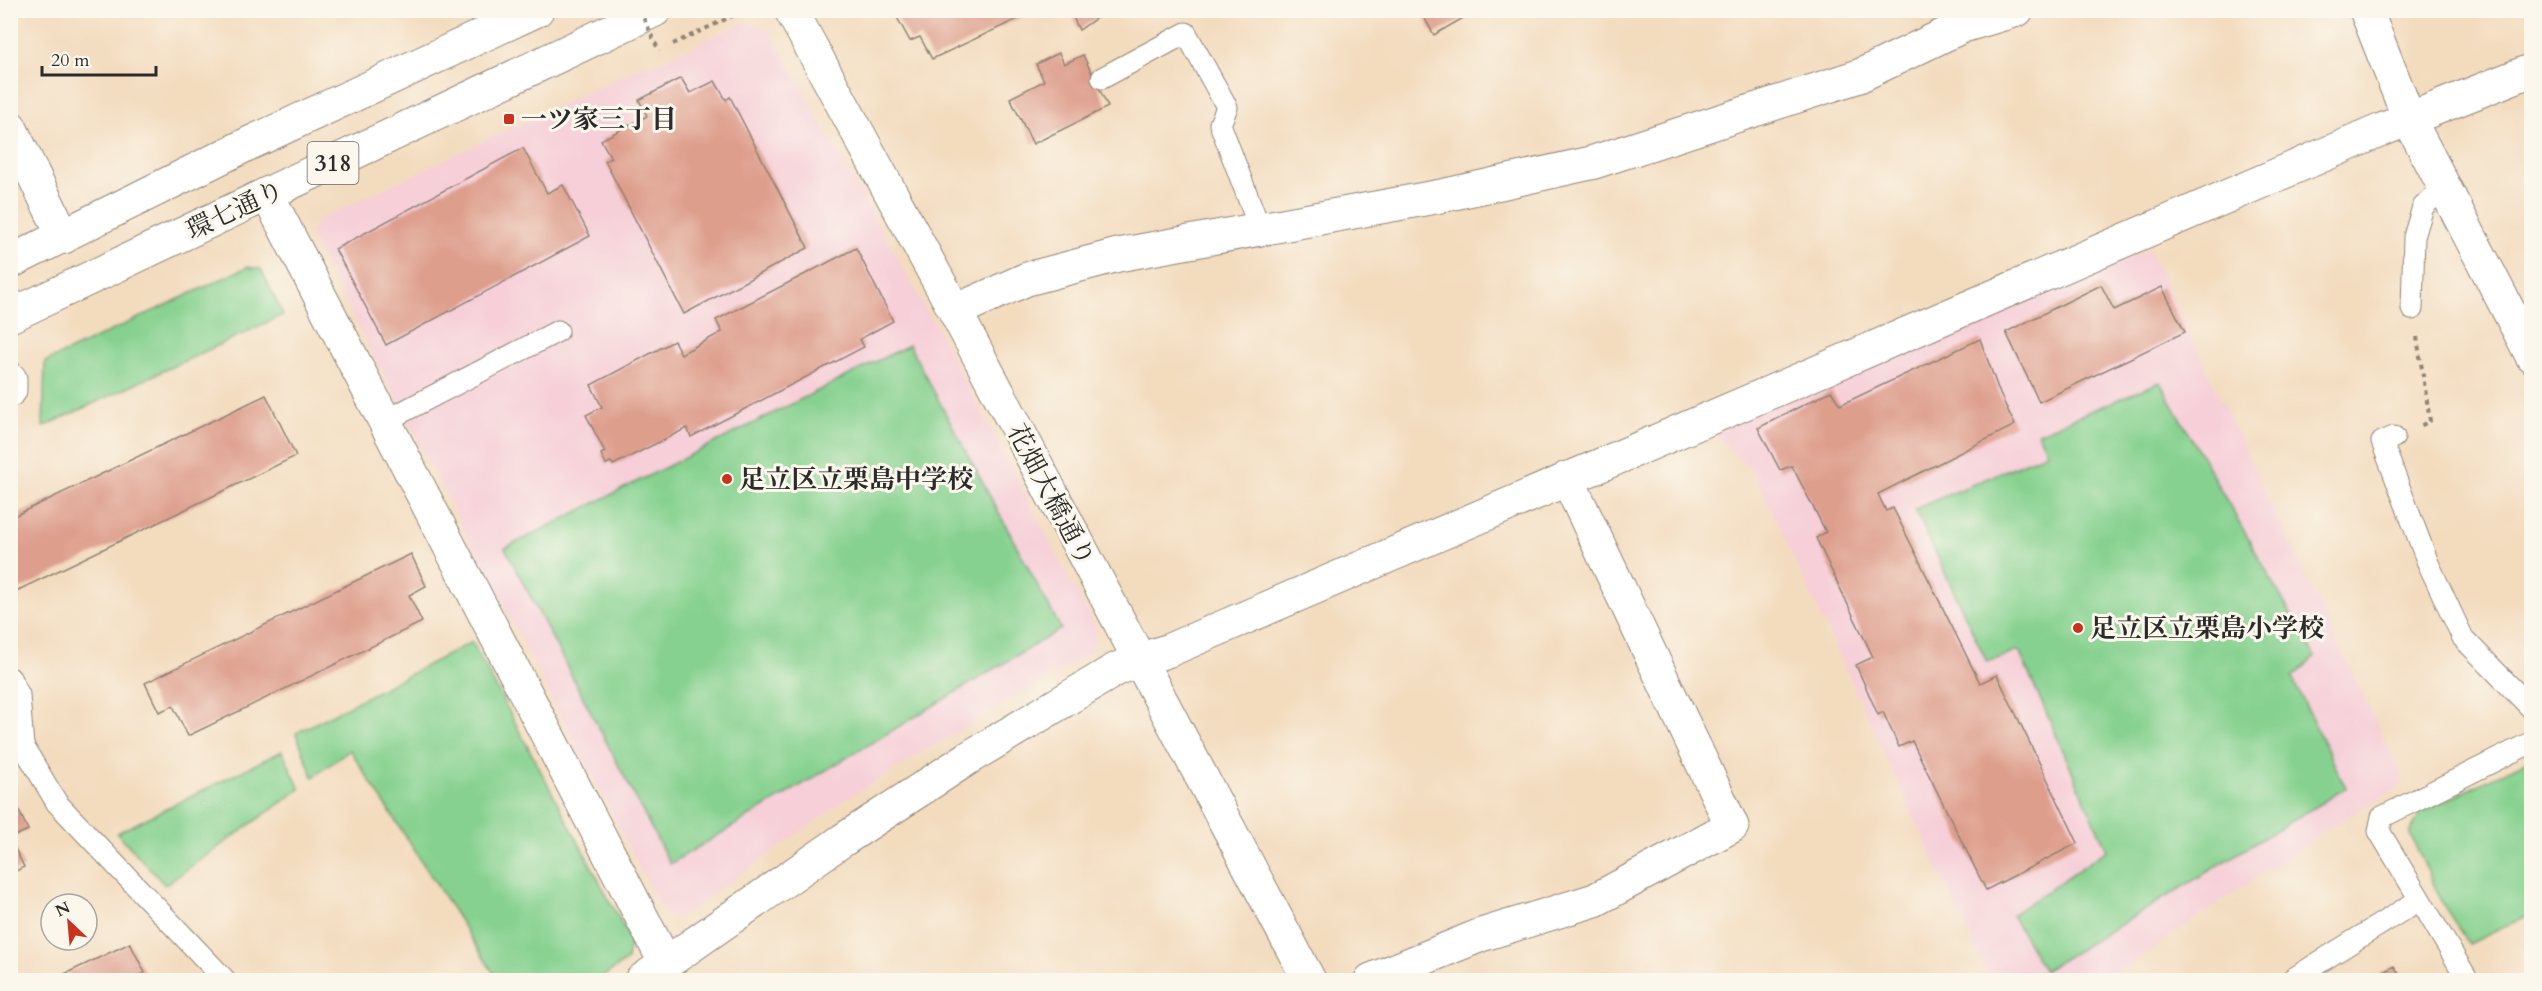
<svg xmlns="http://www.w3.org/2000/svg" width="2542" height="991" font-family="Cardo,'Noto Serif JP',serif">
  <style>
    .built { fill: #f6cfd8 }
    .green { fill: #86d18f; stroke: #587e5d; stroke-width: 1.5 }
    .building { fill: #de9e8c }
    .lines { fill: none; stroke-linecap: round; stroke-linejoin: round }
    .lane-casing { stroke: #8f8374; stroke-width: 23 }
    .street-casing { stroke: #8f8374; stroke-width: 35 }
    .secondary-casing { stroke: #8f8374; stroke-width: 35 }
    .primary-casing { stroke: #8f8374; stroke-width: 35 }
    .path { stroke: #8f8374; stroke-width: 4; stroke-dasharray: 4.5 4.5; stroke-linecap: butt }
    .lane { stroke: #fff; stroke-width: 21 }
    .street { stroke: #fff; stroke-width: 33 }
    .secondary { stroke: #fff; stroke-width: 33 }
    .primary { stroke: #fff; stroke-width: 33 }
    .path-bridge { stroke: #8f8374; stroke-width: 4; stroke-dasharray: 4.5 4.5; stroke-linecap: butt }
    .poi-dot { fill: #c8321e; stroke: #fbf7ec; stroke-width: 2 }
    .labels { text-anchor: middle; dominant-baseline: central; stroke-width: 6; stroke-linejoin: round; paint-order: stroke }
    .shield { fill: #fbf7ec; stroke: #696865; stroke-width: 1.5 }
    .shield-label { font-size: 24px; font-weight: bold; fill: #2b2b2b }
    .poi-label { font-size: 26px; font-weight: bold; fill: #2b2b2b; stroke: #fbf7ec; text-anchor: start }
    .street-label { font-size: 26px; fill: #2b2b2b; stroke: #fbf7ec }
  </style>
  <rect width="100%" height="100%" fill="#fbf7ec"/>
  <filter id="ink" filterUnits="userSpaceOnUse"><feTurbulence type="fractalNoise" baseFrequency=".0167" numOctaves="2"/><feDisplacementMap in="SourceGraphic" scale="12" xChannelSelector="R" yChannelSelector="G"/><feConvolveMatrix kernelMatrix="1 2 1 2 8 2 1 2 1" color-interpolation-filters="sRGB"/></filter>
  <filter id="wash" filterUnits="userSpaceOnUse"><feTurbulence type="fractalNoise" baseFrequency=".008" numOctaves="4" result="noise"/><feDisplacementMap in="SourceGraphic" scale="24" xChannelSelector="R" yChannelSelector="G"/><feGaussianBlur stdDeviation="1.35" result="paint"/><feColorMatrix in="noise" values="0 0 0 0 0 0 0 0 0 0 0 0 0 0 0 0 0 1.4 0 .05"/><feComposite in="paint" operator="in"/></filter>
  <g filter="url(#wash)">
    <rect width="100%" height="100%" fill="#f3dbbe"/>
    <!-- built -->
    <path class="built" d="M744 22 769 30 936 327 1097 630 1091 652 849 797 678 919 663 912 310 234 318 220 648 63 650 67Z
      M2149 249 2405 783 2327 829 2107 980H1990L1754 473 1713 432Z"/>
    <!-- green -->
    <path class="green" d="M247 267 261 269 283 315 43 427 45 362Z
      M909 345 1061 629 670 864 505 548Z
      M2160 382 2315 657 2292 678 2346 788 2044 971 2012 915 2107 850 2019 651 1987 662 1915 509 2047 453 2038 433Z
      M472 642 630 939 627 960 598 980H498L350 750 313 777 296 733Z
      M282 751 300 789 165 885 117 833Z
      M2531 759V914L2469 944 2444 906 2410 834 2420 813Z"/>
    <g id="blocks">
      <!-- building -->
      <path class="building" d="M893 10H1018L1022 17 932 59 920 37 910 41Z
        M1070 10H1108L1079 30Z
        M1420 10H1477L1434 35Z
        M1059 53 1064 64 1083 55 1108 107 1033 144 1010 98 1044 81 1036 64Z
        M681 78 690 93 715 81 726 100 730 97 808 248 684 314 605 161 611 158 601 140 647 116 639 100Z
        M523 148 547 193 563 185 590 236 386 345 335 249Z
        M856 248 893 321 860 339 864 347 691 437 687 428 613 465 611 462 606 464 601 454 605 452 586 415 602 407 591 385 674 341 681 354 722 332 716 320Z
        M2101 285 2114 310 2162 287 2185 332 2039 402 2006 332Z
        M1980 339 2000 394 2015 425 1878 494 1886 511 1893 508 1980 683 1997 675 2078 843 1986 890 1912 741 1899 747 1883 712 1878 715 1856 665 1873 657 1816 538 1826 532 1792 466 1780 470 1758 428 1831 391 1840 405Z
        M266 395 296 456 10 594V518Z
        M411 554 426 586 409 595 422 622 188 736 173 706 159 712 145 683Z
        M14 800 28 830 10 838V802Z
        M10 839 24 867 10 874Z
        M130 943 145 973 129 980H52Z
        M2394 966 2403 980H2369Z"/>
    </g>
  </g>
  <g filter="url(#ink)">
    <use href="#blocks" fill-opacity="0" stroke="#8f8374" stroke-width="1.5"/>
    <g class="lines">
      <defs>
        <path id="lane" d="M1102 78 1186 33 1227 107 1220 124 1260 229
          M2412 309 2414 237 2423 207 2443 188
          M385 421 558 331
          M2394 437 2382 442 2428 563 2463 638 2532 709
          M10 678 19 695 23 746 57 803 225 980
          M2291 980 2419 900
          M2468 980 2379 831 2382 817 2532 742"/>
        <path id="street" d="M2409 119 2532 356
          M10 127 64 237
          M267 194 666 964
          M955 311 1027 279 1118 255 1441 196 1591 163 1859 76 1963 26 2017 10
          M10 379V390
          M1138 660 1167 651 2384 129 2532 70
          M1371 980 1481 935 1595 900 1732 826 1567 478"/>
        <path id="secondary" d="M791 10 955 311 1309 980
          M2366 10 2409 119
          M642 980 843 840 970 757 1115 670 1138 660"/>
        <path id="primary" d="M10 262 248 144 537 10
          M10 316 655 10"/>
      </defs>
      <!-- lane casing -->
      <use href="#lane" class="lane-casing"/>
      <!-- street casing -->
      <use href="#street" class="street-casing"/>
      <!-- secondary casing -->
      <use href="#secondary" class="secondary-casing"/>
      <!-- primary casing -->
      <use href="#primary" class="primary-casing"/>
      <!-- path -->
      <path class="path" d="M673 44 743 11
        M2417 337 2430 421 2420 426"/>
      <!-- lane -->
      <use href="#lane" class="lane"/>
      <!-- street -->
      <use href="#street" class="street"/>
      <!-- secondary -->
      <use href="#secondary" class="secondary"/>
      <!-- primary -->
      <use href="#primary" class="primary"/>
      <!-- path-bridge -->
      <path class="path-bridge" d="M640 10 659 51"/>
    </g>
  </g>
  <!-- markers -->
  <g class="poi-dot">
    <rect x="503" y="113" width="12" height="12" rx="3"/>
    <circle cx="727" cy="479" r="6"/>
    <circle cx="2078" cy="628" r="6"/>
  </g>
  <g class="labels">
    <!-- shield labels -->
    <rect class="shield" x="307.5" y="142" width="51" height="42" rx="4.5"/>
    <g class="shield-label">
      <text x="333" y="163">318</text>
    </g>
    <!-- poi labels -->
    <g class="poi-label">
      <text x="521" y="119">一ツ家三丁目</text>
      <text x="739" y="479">足立区立栗島中学校</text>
      <text x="2090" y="628">足立区立栗島小学校</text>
    </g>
    <!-- street labels -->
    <g class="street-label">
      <text transform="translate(235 210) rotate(-25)">環七通り</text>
      <text transform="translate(1051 495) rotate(62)">花畑大橋通り</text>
    </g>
  </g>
  <!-- margin -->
  <rect width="2542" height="991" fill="none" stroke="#fbf7ec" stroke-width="36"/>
  <!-- north arrow -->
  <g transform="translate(69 922) rotate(334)"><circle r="28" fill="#fbf7ec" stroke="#a8a59f" stroke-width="1.5"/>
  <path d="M0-4.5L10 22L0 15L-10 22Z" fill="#c8321e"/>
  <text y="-9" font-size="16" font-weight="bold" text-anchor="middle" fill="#2b2b2b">N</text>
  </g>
  <!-- scale -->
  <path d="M42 66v9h114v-9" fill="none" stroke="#2b2b2b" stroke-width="3"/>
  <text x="51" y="66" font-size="18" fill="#2b2b2b" stroke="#fbf7ec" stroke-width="4.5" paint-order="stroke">20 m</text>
</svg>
